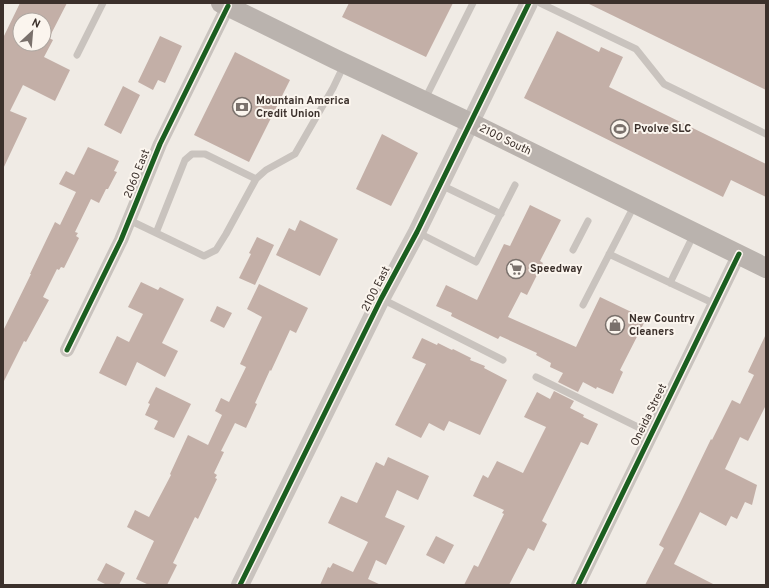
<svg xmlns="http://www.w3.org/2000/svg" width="769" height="588" font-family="Overpass,sans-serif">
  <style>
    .building { fill: #c3afa7; fill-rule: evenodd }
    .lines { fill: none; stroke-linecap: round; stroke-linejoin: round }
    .service { stroke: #c9c3be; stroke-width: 7 }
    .minor { stroke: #c9c3be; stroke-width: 14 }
    .tertiary { stroke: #c9c3be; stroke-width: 18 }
    .secondary { stroke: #bab3ae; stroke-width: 20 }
    .cycleway-casing { stroke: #fbf5ee; stroke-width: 8 }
    .cycleway { stroke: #1b5e20; stroke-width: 5 }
    .labels { text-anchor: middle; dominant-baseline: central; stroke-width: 4; stroke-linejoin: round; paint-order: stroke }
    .poi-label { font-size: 11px; font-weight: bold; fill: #3b302b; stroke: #fbf5ee; text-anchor: start }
    .street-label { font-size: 11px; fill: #3b302b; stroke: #fbf5ee }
  </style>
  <rect width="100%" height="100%" fill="#f0ebe5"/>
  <!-- building -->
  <path class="building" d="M20 3H67L49 38 53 40 44 57 70 70 55 101 23 85 10 111 27 118 3 169V38ZM20 20H44V44H20Z
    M349 3H453L426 57 342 17Z
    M587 3H766V90Z
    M557 31 599 52 601 47 623 57 609 87 766 164V197L731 180 723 197 524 98Z
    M160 36 182 46 165 83 158 80 153 90 138 82Z
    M235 52 290 80 249 162 194 135Z
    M123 86 140 95 121 134 104 125Z
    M382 134 418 153 391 206 356 189Z
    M88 147 119 161 114 171 117 172 108 189H106L99 203 91 199 75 232 78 233 76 236 79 238 64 268 61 267 59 270 57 269 43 297 49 300 26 342 24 341 3 383V331L31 274H30L55 222 60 225 76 192 59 184 66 171 74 175Z
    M530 205 561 220 540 261 543 263 527 295 521 292 508 317 576 347 600 297 646 319 620 370 623 372 613 394 597 387 596 389 583 382 578 392 558 382 563 373 550 367 551 363 536 355 537 353 500 336 498 339 451 316 452 313 436 306 446 285 477 300 504 244 510 246Z
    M300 220 338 239 320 276 276 255 289 228 295 231Z
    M257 237 274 245 255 285 239 278 251 254 249 253Z
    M141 282 158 290 160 287 184 299 162 343 178 351 165 377 137 362 126 386 99 373 117 336 129 342 143 314 128 307Z
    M259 284 308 308 296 333 290 330 271 371 270 370 255 403 257 404 246 428 235 423 221 451 224 452 214 473 217 475 215 478 217 479 198 519 195 517 173 563 177 565 167 585H149L136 579 154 541 127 527 135 510 149 517 171 475 170 474 188 435 208 445 222 415 215 411 221 398 229 402 246 367 240 364 262 317 247 309Z
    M217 306 232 313 224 328 210 321Z
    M766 334V405L748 441 740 437 725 469 757 485 752 505 745 502 737 519 731 516 726 526 700 512 674 564 715 585H645L664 548 659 545 680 503 711 439 712 440 732 400 740 404 754 375 748 372Z
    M422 338 437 345 438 343 452 350 453 349 471 358 470 360 485 366 484 368 507 380 480 435 449 421 444 431 429 423 421 438 395 425 426 364 412 358Z
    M156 387 191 404 174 438 154 429 158 421 145 415 150 404 148 403Z
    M554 391 574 401 570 408 584 415 583 417 598 424 588 445 581 442 542 521 547 524 534 551 528 548 509 585H464L474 565 478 567 504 514 502 513 504 510 473 496 483 475 488 478 497 461 523 473 546 427 524 417 537 392 550 399Z
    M388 457 429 476 418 500 397 490 385 517 405 526 386 565 376 560 368 579 381 585H320L328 567 330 568 333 563 353 572 368 542 328 523 341 496 357 503 376 462 384 466Z
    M436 536 454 545 444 564 426 555Z
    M106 563 125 573 119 585H107L97 580Z"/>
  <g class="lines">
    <!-- service -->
    <path class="service" d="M540 3 636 49 664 84 766 134
      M77 55 103 3
      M425 99 473 3
      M441 185 501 214
      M129 220 204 256 216 250 226 234 256 179 266 170 295 154 333 88 344 65
      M417 232 476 262 515 185
      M156 233 185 160 192 154H205L256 179
      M573 250 588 221
      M609 254 715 304
      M670 283 694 234
      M382 299 503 360
      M583 305 634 206
      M536 377 652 434"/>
    <!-- minor -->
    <path class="minor" d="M67 350 121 240 160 144 228 6
      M578 585 739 254"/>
    <!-- tertiary -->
    <path class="tertiary" d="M240 585 381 299 417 232 529 3"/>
    <!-- secondary -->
    <path class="secondary" d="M221 3 335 59 471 123 766 268"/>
    <defs>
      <path id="cycleway" d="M67 350 121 240 160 144 228 6
        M240 585 381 299 417 232 529 3
        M578 585 739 254"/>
    </defs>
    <!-- cycleway casing -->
    <use href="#cycleway" class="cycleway-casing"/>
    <!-- cycleway -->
    <use href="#cycleway" class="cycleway"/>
  </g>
  <!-- icons -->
  <defs>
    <symbol id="bank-ring" viewBox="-11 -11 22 22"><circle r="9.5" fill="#fbf5ee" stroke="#7a716c" stroke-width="1.5"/><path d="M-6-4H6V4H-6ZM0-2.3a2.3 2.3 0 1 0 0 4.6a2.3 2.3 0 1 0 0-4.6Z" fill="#7a716c"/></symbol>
    <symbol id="stadium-ring" viewBox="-11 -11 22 22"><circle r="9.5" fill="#fbf5ee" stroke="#7a716c" stroke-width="1.5"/><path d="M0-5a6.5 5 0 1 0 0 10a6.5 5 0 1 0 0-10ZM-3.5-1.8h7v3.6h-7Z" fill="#7a716c"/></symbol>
    <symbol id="supermarket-ring" viewBox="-11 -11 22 22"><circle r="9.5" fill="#fbf5ee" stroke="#7a716c" stroke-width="1.5"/><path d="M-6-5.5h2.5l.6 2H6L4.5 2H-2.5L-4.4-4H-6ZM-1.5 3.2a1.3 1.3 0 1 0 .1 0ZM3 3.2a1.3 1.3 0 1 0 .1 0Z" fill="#7a716c"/></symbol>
    <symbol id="shop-ring" viewBox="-11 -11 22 22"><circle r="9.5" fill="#fbf5ee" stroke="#7a716c" stroke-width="1.5"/><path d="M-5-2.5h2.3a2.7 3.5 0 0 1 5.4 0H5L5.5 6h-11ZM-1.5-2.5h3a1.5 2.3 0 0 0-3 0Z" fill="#7a716c"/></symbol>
  </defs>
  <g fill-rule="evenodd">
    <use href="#bank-ring" x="231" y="96" width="22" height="22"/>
    <use href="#stadium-ring" x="609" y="118" width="22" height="22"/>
    <use href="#supermarket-ring" x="505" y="258" width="22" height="22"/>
    <use href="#shop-ring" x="604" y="314" width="22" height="22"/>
  </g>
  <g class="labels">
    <!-- poi labels -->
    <g class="poi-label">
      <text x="256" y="101">Mountain America<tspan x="256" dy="13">Credit Union</tspan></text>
      <text x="634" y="129">Pvolve SLC</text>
      <text x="530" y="269">Speedway</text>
      <text x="629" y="319">New Country<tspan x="629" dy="13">Cleaners</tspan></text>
    </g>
    <!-- street labels -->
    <g class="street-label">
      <text transform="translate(505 140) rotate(26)">2100 South</text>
      <text transform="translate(137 174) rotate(-68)">2060 East</text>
      <text transform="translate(376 289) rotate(-63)">2100 East</text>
      <text transform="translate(649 415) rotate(-64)">Oneida Street</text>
    </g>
  </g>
  <!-- border -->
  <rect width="769" height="588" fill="none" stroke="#3b302b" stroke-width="8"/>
  <!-- north arrow -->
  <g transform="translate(32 32) rotate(26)"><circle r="19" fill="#fbf5ee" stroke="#aea6a0"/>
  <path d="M0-3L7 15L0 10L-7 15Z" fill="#7a716c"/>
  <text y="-6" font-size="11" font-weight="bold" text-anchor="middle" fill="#3b302b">N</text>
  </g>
</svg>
